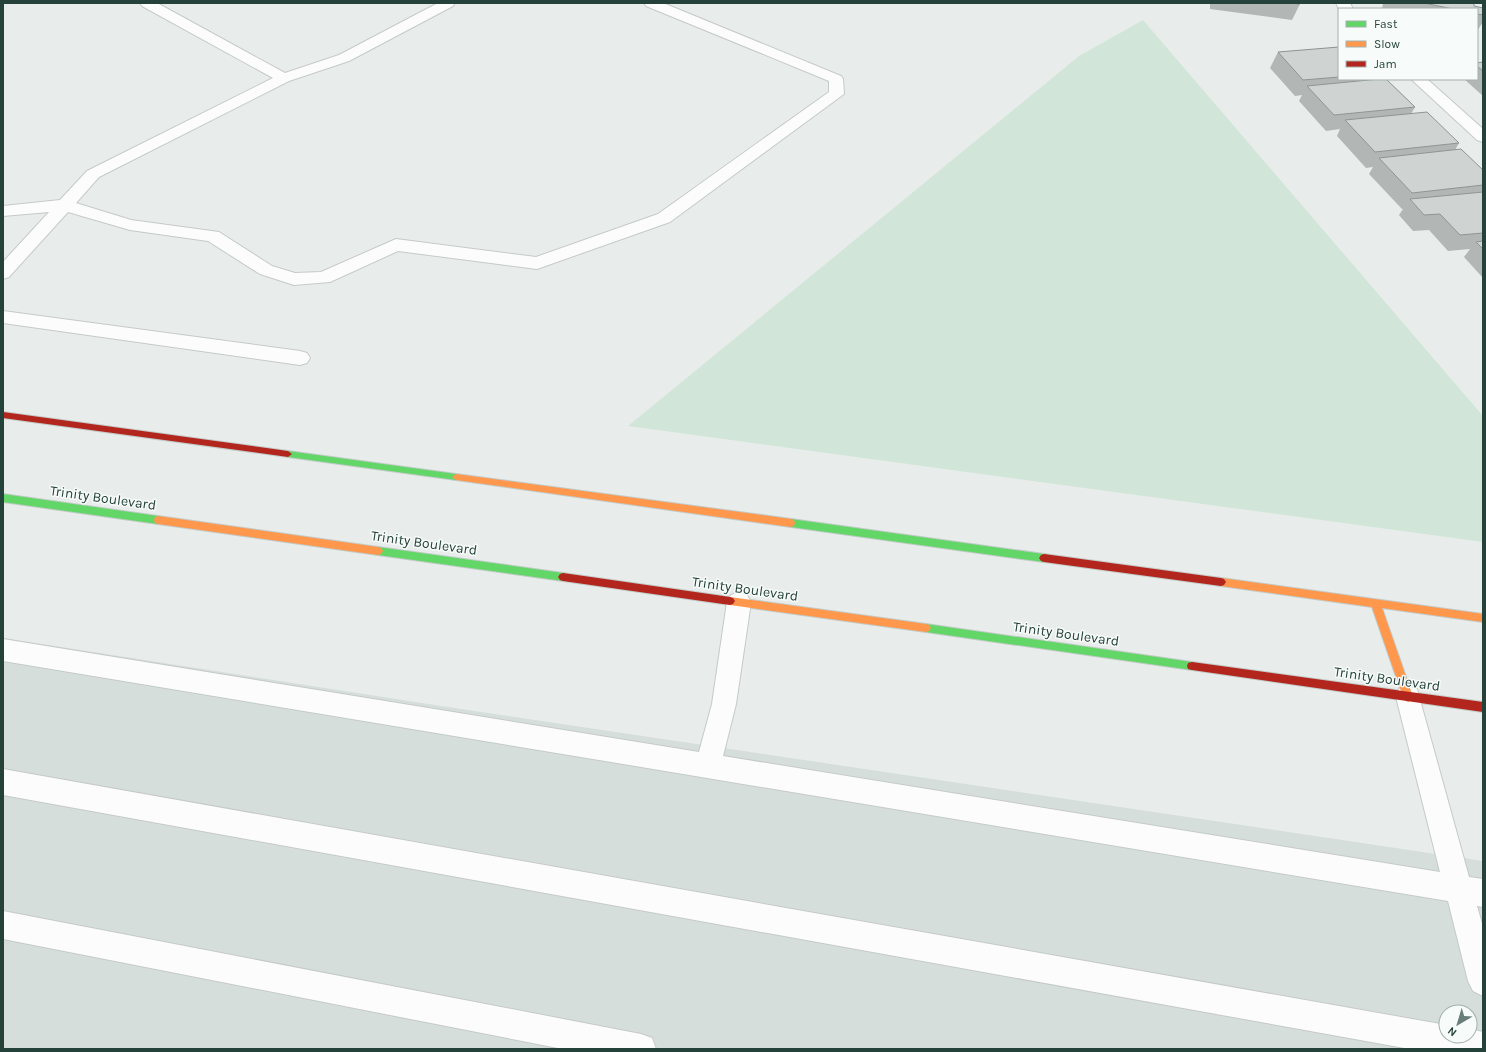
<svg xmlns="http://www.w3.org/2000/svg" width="1486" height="1052" font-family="Karla,sans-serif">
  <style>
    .built { fill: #d6dedb; fill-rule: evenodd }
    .green { fill: #d1e6d8 }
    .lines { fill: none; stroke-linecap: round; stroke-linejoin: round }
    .lane-casing { stroke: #c5cac8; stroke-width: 2 }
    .street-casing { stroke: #c5cac8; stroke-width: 2 }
    .fast-casing { stroke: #c3cbc8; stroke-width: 2 }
    .slow-casing { stroke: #c3cbc8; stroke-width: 2 }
    .jam-casing { stroke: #c3cbc8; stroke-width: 2 }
    .lane { fill: #fcfcfc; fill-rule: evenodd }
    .street { fill: #fcfcfc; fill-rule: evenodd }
    .fast { fill: #63d668; fill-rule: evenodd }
    .slow { fill: #ff974d; fill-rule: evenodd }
    .jam { fill: #b3261e; fill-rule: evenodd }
    .wall { fill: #b2b6b5 }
    .building { fill: #cfd4d2; stroke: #919493 }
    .labels { text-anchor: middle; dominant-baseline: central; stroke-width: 3; stroke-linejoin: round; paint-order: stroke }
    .street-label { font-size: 14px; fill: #24423a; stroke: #f7fbf9 }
  </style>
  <rect width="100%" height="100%" fill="#e8edeb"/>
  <!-- built -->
  <path class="built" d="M3 638 448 707 1483 861V1049H3ZM1446 1012H1470V1036H1446Z"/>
  <!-- green -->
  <path class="green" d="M1143 20 1483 416V542L628 426 1079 56Z"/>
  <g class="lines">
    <defs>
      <path id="lane" d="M140 3H157L285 73 339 55 438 3H455L453 6 349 61 289 81 99 177 76 203 131 220 219 232 272 266 295 273 321 272 396 239 536 257 658 214 829 92V81L646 6 644 3H663L841 76 843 79 844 94 670 222 537 269 398 251 330 282 294 285 260 274 208 241 130 230 68 212 9 277 3 279V262L49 212 3 216V206L60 200 87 171 273 78 142 6Z
        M3 311 300 351 307 353 310 358 307 363 300 365 3 323Z
        M739 592 747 595 751 602 736 704 723 756 1440 872 1396 697 1399 689 1408 686 1417 689 1469 877 1483 879V907L1477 906 1483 927V996L1473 991 1468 981 1448 901 3 661V639L699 752 712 704 727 602 731 595Z
        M3 769 1446 1025V1036H1470V1029L1483 1032V1049H1410L3 795Z
        M3 911 641 1034 652 1038 656 1049H563L3 939Z"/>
      <path id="street" d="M1336 3H1350L1353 9H1339Z
        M1411 79H1427L1483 129V142L1477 140Z"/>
      <path id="fast" d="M288 451 456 474 460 477 456 480 288 457 284 454Z
        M3 494 158 516 161 517 162 520 161 523 158 524 3 502Z
        M791 519 1044 554 1047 555 1049 558 1047 561 1044 562 791 527 788 526 787 523 788 520Z
        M378 547 563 573 566 574 568 577 566 580 563 581 378 555 375 554 373 551 375 548Z
        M926 624 1192 662 1196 663 1197 666 1196 669 1192 670 926 632 923 631 921 628 923 625Z"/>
      <path id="slow" d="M456 474 791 519 794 520 795 523 794 526 791 527 456 480 452 477Z
        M158 516 378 547 381 548 383 551 381 554 378 555 158 524 155 523 154 520 155 517Z
        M1221 578 1483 614V622L1382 608 1413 697 1412 700 1408 702 1404 700 1403 697 1372 607 1221 586 1218 585 1216 582 1218 579Z
        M730 597 926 624 929 625 931 628 929 631 926 632 730 605 727 604 725 601 727 598Z"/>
      <path id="jam" d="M3 412 288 451 292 454 288 457 3 418Z
        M1044 554 1221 578 1224 579 1226 582 1224 585 1221 586 1044 562 1041 561 1039 558 1041 555Z
        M563 573 730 597 733 598 735 601 733 604 730 605 563 581 560 580 558 577 560 574Z
        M1192 662 1483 702V712L1192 670 1188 669 1187 666 1188 663Z"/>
    </defs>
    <!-- lane casing -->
    <use href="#lane" class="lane-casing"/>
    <!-- street casing -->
    <use href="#street" class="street-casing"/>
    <!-- fast casing -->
    <use href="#fast" class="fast-casing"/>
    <!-- slow casing -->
    <use href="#slow" class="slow-casing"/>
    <!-- jam casing -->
    <use href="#jam" class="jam-casing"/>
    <!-- lane -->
    <use href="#lane" class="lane"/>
    <!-- street -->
    <use href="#street" class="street"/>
    <!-- fast -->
    <use href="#fast" class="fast"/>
    <!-- slow -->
    <use href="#slow" class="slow"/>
    <!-- jam -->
    <use href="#jam" class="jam"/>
  </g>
  <!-- wall -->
  <path class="wall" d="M1210 3H1299L1300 4 1292 20 1210 9Z
    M1383 3H1474V6L1483 8V22L1477 31V9H1382Z
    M1339 47V79H1386L1415 107 1411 114 1459 143 1455 150 1483 170V278L1464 257 1470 249 1448 251 1429 230 1413 231 1399 215 1403 209H1402L1369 174 1373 167 1366 168 1337 136 1340 129 1326 131 1299 101 1302 95 1295 96 1270 68 1278 52Z
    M1483 62V96L1464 79H1477V63Z"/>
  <!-- building -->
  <path class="building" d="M1289 3H1299L1300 4Z
    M1424 3H1474V6L1483 8V15L1477 14V9H1453Z
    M1339 47V77L1303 80 1278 52Z
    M1483 62V71L1477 66V63Z
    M1379 79H1386L1415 107 1334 115 1307 86Z
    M1427 112 1459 143 1375 152 1345 120Z
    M1461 149 1483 170V185L1412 193 1379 158Z
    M1483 192V233L1460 235 1440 214 1424 215 1410 199Z
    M1483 241V249L1476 242Z"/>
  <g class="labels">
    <!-- street labels -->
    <g class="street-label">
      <text transform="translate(103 498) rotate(8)">Trinity Boulevard</text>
      <text transform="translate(424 543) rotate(8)">Trinity Boulevard</text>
      <text transform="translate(745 589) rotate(8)">Trinity Boulevard</text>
      <text transform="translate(1066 634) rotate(8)">Trinity Boulevard</text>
      <text transform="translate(1387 679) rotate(8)">Trinity Boulevard</text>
    </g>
  </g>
  <!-- border -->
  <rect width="1486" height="1052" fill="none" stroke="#24423a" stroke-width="8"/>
  <!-- legend -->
  <rect x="1338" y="8" width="140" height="72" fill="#f7fbf9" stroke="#a3b1ad"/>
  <rect x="1346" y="21" width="20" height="6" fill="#63d668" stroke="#a3b1ad"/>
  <text x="1374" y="28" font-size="12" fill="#24423a">Fast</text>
  <rect x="1346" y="41" width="20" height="6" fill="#ff974d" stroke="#a3b1ad"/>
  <text x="1374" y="48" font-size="12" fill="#24423a">Slow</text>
  <rect x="1346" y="61" width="20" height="6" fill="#b3261e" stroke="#a3b1ad"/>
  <text x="1374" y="68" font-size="12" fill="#24423a">Jam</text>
  <!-- north arrow -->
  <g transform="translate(1458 1024) rotate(218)"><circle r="19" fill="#f7fbf9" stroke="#a3b1ad"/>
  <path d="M0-3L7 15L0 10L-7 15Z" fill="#697e78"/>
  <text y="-6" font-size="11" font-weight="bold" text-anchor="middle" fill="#24423a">N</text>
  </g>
</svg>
